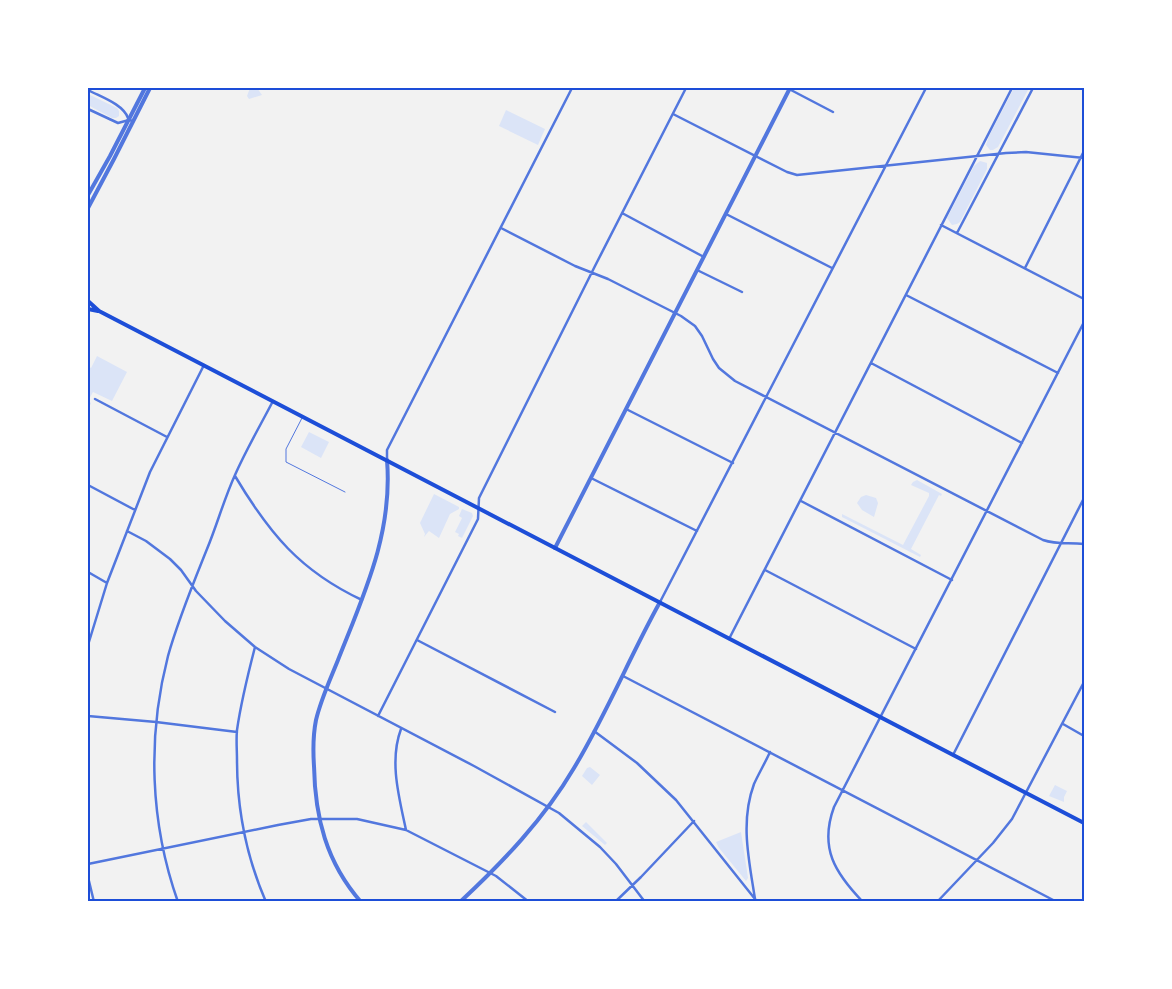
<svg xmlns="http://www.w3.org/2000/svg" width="1172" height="989" font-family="Poppins,sans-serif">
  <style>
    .green { fill: #dbe4f7 }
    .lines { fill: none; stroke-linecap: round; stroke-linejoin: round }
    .service { stroke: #5277de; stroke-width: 1 }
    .minor { stroke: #5277de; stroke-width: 2.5 }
    .tertiary { stroke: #5277de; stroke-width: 4 }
    .secondary { stroke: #1d4ed8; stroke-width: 4 }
    .neatline { fill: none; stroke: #1d4ed8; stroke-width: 2 }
  </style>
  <rect width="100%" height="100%" fill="#f2f2f2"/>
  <!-- green -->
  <path class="green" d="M250 88H257L262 95 249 99 247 96Z
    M1014 88H1029L998 147 993 150H990L986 145 989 136Z
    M88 94 117 108 119 111V116L116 118H112L88 105Z
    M506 110 545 129 538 145 499 126Z
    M980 161 987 163V169L960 222 957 224 952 225 947 218 974 166Z
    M97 356 127 372 112 401 93 392 88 401 91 403 88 410V366L91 368Z
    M309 432 329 442 321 458 301 447Z
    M917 480 942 494 941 496 939 495 911 549 921 555 920 557 842 517V514L903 545 929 496V493L911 485 913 482Z
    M434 494 459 507V509L450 514 439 538 429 531 424 537 425 534 420 523Z
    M866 495 876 498 878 503 874 517 862 510 857 503 861 497Z
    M462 509 472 513 473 516 462 538 458 536 459 534 455 532 462 518 459 516Z
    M590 767 600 775 592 785 582 776 587 768Z
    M1055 785 1067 791 1064 797V802L1049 796Z
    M586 822 607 843 605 845 582 826Z
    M741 832 748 878 746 881 719 848 716 842Z"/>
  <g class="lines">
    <!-- service -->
    <path class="service" d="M302 418 286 449V462L345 492"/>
    <!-- minor -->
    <path class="minor" d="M789 89 833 112
      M88 90C101 97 123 104 128 118
      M88 109 118 123 129 120 133 121
      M673 114 787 172 797 175 1006 153 1026 152 1084 158
      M622 213 704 257
      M726 214 832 268
      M941 225 1084 299
      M501 228 575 266 608 279 681 316 695 326 702 336 713 359 719 368 735 381 1043 540C1058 545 1069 542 1084 544
      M957 233 1033 88
      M1025 268 1084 151
      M697 270 742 292
      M906 295 1058 373
      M871 363 1022 443
      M95 399 167 437
      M626 409 733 463
      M387 460V450L572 88
      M235 476C269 533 300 571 362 600
      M591 478 697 531
      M88 485 135 510
      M801 501 952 580
      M127 531 146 541 170 559 181 570 196 591 225 621 255 647 289 669 474 766 559 813 600 847 616 864 645 902
      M765 570 916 649
      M88 572 107 583
      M660 602 926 88
      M729 639 1012 88
      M417 640 555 712
      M88 645 107 583 150 472 204 365
      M255 647C248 674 241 702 237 730 236 740 237 750 237 760 237 810 246 856 266 902
      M623 676 1057 902
      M88 716 156 722 237 732
      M378 716 478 519 479 498 595 266 686 88
      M1063 724 1084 736
      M401 729C389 761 399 797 406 830
      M594 731 637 763 676 800 755 899
      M953 755 1084 498
      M88 864 278 825 311 819H357L406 830 496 876 529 902
      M88 877 94 902
      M178 902C150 823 147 737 168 656 178 620 193 584 207 549 217 525 224 499 235 475 246 450 260 426 273 401
      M615 902 641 877 694 821
      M757 902 755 899C749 860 740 822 754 784 759 773 765 763 770 752
      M863 902C835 873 819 848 834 807L1084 322
      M937 902 993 843 1012 819 1084 682"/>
    <!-- tertiary -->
    <path class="tertiary" d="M88 195 110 156 145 88
      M88 208 114 159 150 88
      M555 548 790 88
      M361 902C326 862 315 817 314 766 313 751 313 735 316 720 321 699 330 680 338 660 364 594 393 533 387 460
      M460 902C503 862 544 819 574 768 606 715 630 656 660 602"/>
    <!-- secondary -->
    <path class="secondary" d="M88 301 99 311 1084 823
      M88 309 98 311"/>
  </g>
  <!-- border -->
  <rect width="1172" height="989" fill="none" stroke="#ffffff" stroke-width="178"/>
  <rect x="89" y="89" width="994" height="811" class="neatline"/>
</svg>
